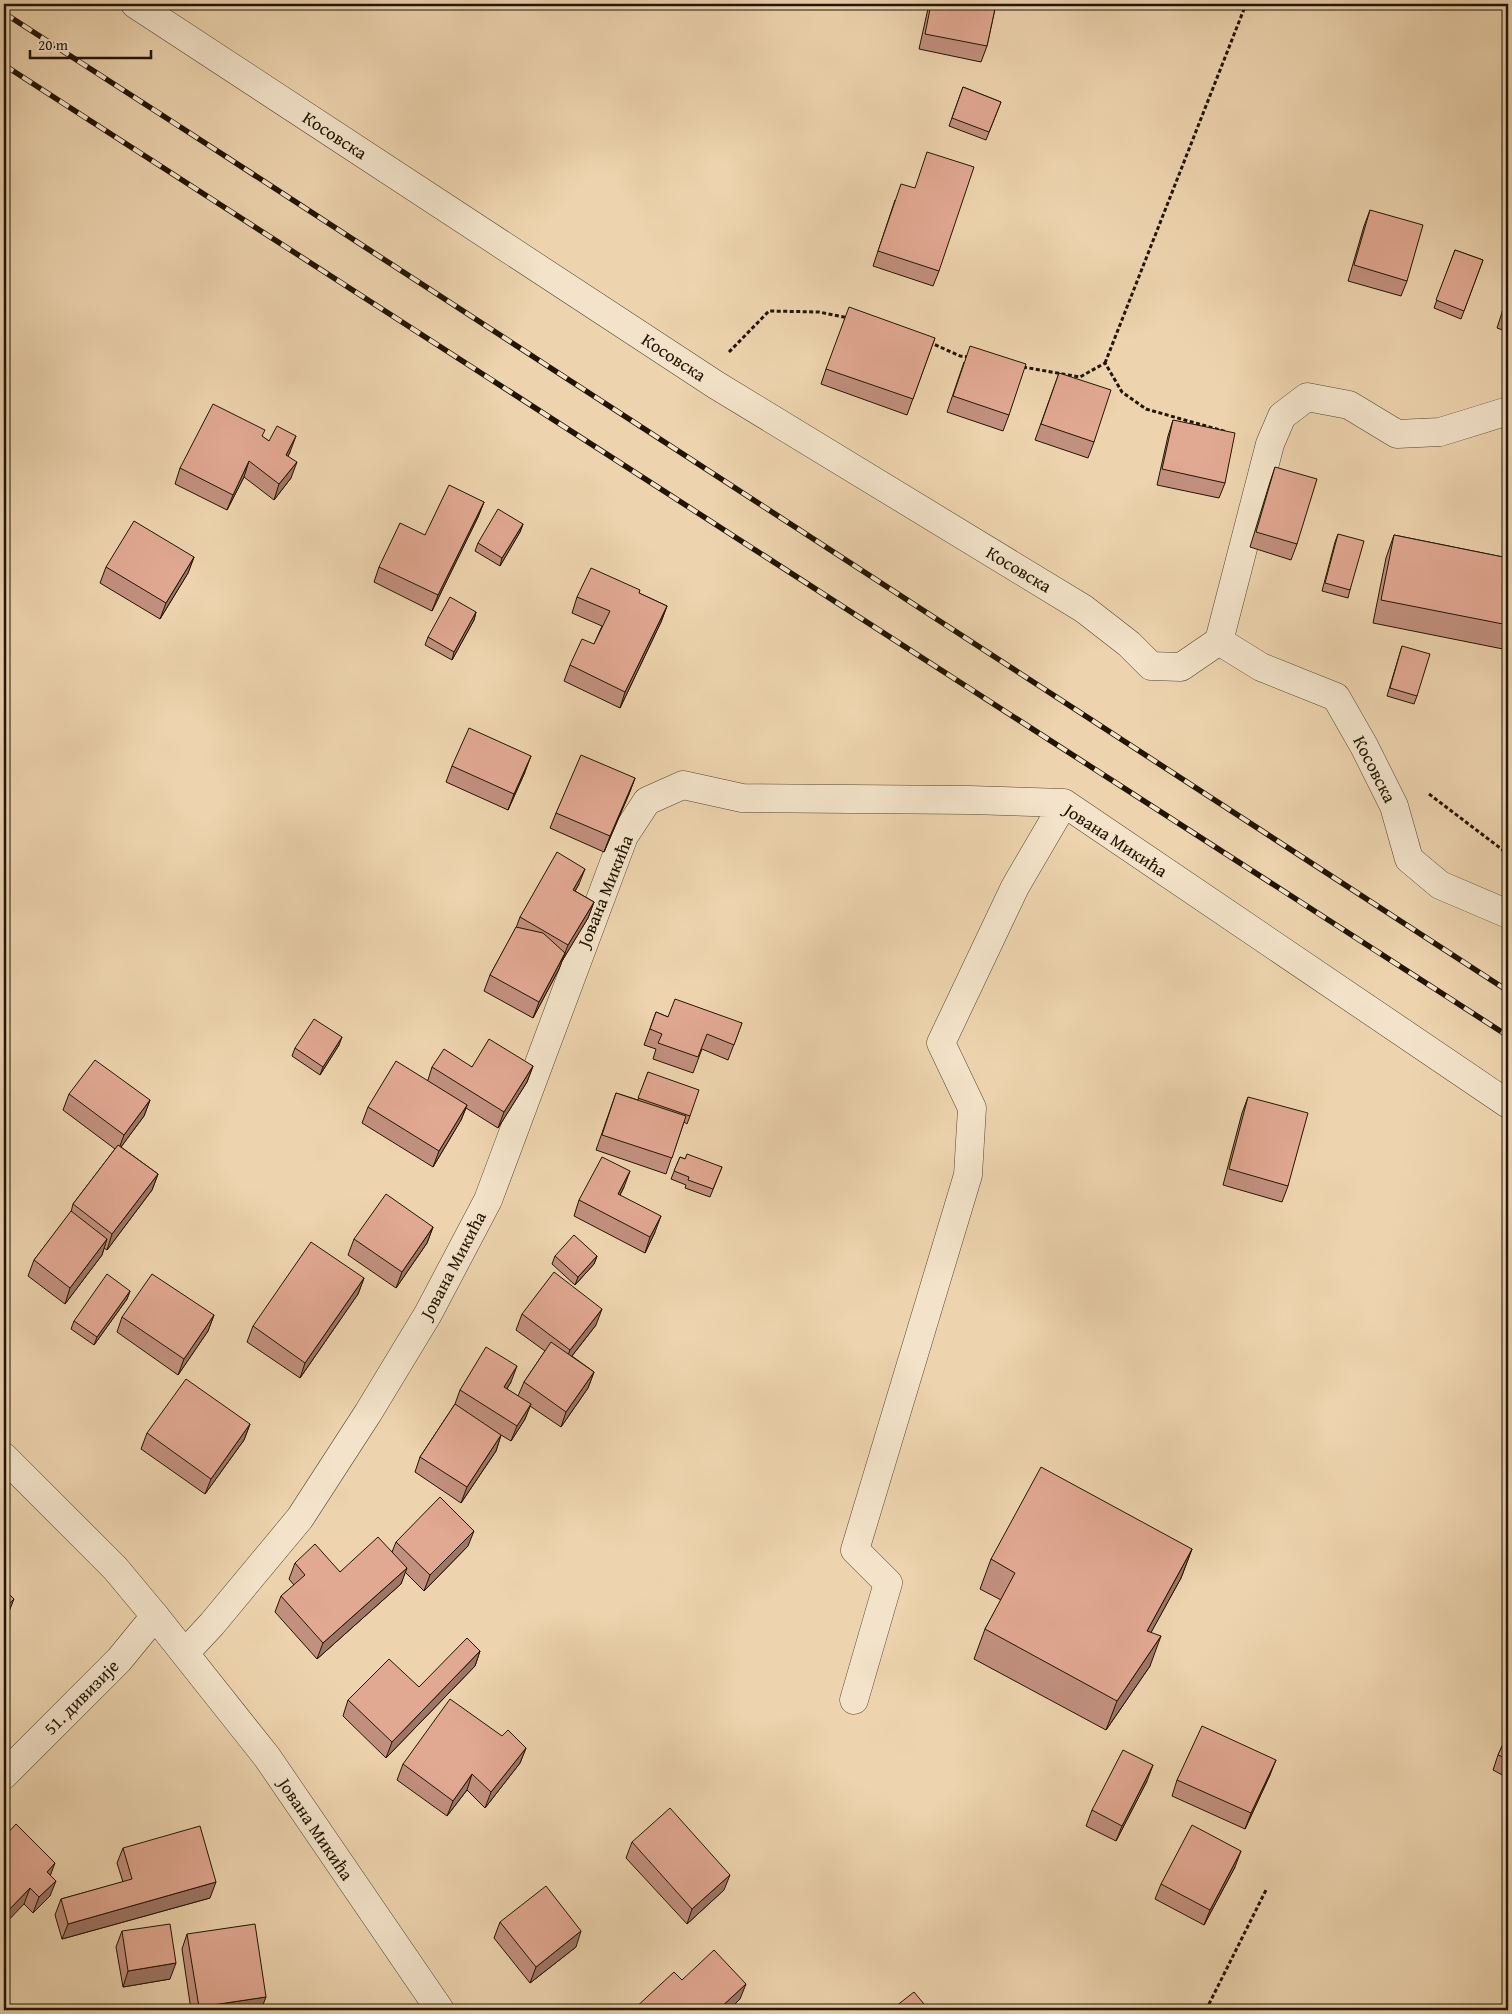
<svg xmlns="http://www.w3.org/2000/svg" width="1512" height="2014" font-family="'Gentium Book Plus',serif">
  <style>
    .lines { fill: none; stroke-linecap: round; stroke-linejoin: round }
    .minor-casing { stroke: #54442c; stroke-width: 29 }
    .tertiary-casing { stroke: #54442c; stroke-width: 29 }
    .path { stroke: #211401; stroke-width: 3; stroke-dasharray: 4 2.5; stroke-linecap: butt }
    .minor { stroke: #f3e3ca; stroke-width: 28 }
    .tertiary { stroke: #f3e3ca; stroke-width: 28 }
    .rail-casing { stroke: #211401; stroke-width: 5.5 }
    .rail { stroke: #f3e3ca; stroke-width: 4; stroke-dasharray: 11; stroke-linecap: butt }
    .wall { fill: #c2907e; stroke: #211401 }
    .shaded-wall { fill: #9e7666; stroke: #211401 }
    .building { fill: #e1a892; stroke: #211401 }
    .labels { text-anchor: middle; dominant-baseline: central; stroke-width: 4; stroke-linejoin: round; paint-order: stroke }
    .street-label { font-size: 18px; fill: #211401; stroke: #f3e3ca }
  </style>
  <rect width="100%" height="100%" fill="#edd4ae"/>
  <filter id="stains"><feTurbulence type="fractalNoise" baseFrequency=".004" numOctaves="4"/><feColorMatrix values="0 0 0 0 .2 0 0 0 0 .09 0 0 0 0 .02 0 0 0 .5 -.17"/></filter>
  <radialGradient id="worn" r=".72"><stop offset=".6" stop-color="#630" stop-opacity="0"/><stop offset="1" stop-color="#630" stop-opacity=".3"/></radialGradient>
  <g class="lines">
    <defs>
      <path id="minor" d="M135 4 716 385 1084 609 1129 644 1151 666 1181 667 1219 641 1270 444 1282 416 1307 397 1349 405 1397 434 1440 432 1508 411
        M1219 641 1261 667 1336 697 1364 746 1394 806 1409 859 1440 885 1508 914
        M155 1616 267 1757 440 2010
        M185 1653 212 1624 300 1518 368 1413 428 1314 488 1200 624 836 647 801 683 785 742 798 970 800 1064 803 1508 1104
        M854 1700 888 1583 855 1550 968 1175 972 1108 941 1043 1015 887 1064 803"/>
      <path id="tertiary" d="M4 1457 115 1568 155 1616 119 1660 4 1775"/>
    </defs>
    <!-- minor casing -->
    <use href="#minor" class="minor-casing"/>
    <!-- tertiary casing -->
    <use href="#tertiary" class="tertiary-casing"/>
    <!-- path -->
    <path class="path" d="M929 342 960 356 970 357
      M729 352 769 311 819 312 849 318
      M1105 363 1246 4
      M1023 367 1080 377 1105 363 1122 392 1146 409 1227 432
      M1429 794 1508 854
      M1206 2010 1267 1888"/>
    <!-- minor -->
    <use href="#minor" class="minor"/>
    <!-- tertiary -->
    <use href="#tertiary" class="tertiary"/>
    <defs>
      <path id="rail" d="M4 13 202 141 1508 991
        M4 65 1508 1036"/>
    </defs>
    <!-- rail casing -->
    <use href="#rail" class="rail-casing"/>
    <!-- rail -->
    <use href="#rail" class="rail"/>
  </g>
  <!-- wall -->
  <path class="wall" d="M929 4H996L987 46 981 62 919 49Z
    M963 87 1001 102 986 140 949 126Z
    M895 200 939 271 933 286 873 266Z
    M1370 210 1407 281 1401 296 1348 281 1364 226Z
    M1455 250 1483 260 1461 319 1434 308Z
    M1508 294V332L1497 328Z
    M935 338 907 415 821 384 826 369Z
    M964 362 1009 415 1003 431 947 412Z
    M1059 373 1094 442 1088 458 1035 440Z
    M1173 420 1225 483 1219 498 1157 485 1168 436Z
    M263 437 269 441 290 452 288 456 291 478 274 500 244 477 227 510 175 484 180 468Z
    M1275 467 1297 544 1291 560 1250 547 1270 482Z
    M484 502 478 517 432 611 374 582 379 567 425 535Z
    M523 524 520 532 500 566 475 551 478 543Z
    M1338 534 1350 590 1348 598 1322 591 1335 542Z
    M1394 535 1508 558V650L1373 623 1386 558Z
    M194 557 188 573 160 619 100 583 106 567Z
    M639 593 667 606 661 622 620 708 564 681 570 665 594 644 602 626 572 613 577 597Z
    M476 612 474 620 452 660 425 645 428 637Z
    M1402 646 1417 696 1414 704 1387 696Z
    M452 766 525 772 508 810 446 782Z
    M635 778 629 794 604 852 550 828 556 813Z
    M579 884 575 891 594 902 588 918 562 961 559 969 533 1018 484 991 490 975 516 928 520 917Z
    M656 1012 668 1017 742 1023 728 1060 702 1049 693 1073 653 1059 656 1049 644 1045Z
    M339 1045 320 1075 292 1056 295 1048Z
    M533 1066 527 1082 498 1128 466 1108 461 1120 433 1167 362 1123 368 1107 428 1080 432 1067Z
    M648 1072 690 1116 687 1124 684 1122 666 1174 596 1150 616 1093 638 1100Z
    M69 1094 150 1100 144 1116 121 1147 158 1174 152 1190 107 1250 104 1248 102 1255 65 1304 28 1276 34 1260 71 1212 73 1204 115 1149 63 1110Z
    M1248 1097 1288 1186 1282 1202 1223 1185 1242 1113Z
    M680 1157 685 1159 722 1167 710 1197 685 1188 686 1185 671 1179Z
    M624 1187 620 1195 655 1232 645 1253 574 1216 579 1200Z
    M433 1227 427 1243 396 1288 348 1255 354 1239Z
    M555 1256H597L594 1264 575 1285 552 1264Z
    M364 1278 358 1294 300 1378 247 1342 253 1326Z
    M130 1291 127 1299 94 1345 71 1329 74 1321Z
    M522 1314 596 1325 572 1356 594 1372 588 1388 561 1427 530 1406 525 1419 511 1441 501 1435 496 1451 461 1503 415 1472 420 1457 455 1404 460 1390 511 1382 507 1389 518 1396 524 1382 545 1351 516 1330Z
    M214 1315 208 1331 178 1375 117 1332 122 1317Z
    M250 1424 244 1440 205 1494 141 1449 147 1433Z
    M396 1542 468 1546 424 1591 405 1572 401 1584 317 1659 275 1612 281 1596 294 1585 289 1579 295 1563 340 1572 392 1552Z
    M1192 1549 1181 1578 1151 1632 1150 1666 1106 1730 974 1659 985 1629 1001 1600 980 1589 991 1559Z
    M480 1651 475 1666 386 1758 343 1716 348 1700 419 1687Z
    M1508 1733V1778L1493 1770 1498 1755Z
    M502 1736 526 1748 520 1763 485 1808 467 1790 447 1816 397 1780 403 1764Z
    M1270 1775 1245 1829 1172 1796 1177 1780Z
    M1147 1781 1116 1841 1086 1826 1092 1810Z
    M4 1837 51 1876 50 1896 33 1913 24 1904Z
    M632 1842 724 1890 687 1924 626 1858Z
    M123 1848 210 1898 62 1939 55 1915 61 1899 123 1882 117 1863Z
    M1235 1867 1204 1925 1155 1899 1161 1884Z
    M500 1922 576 1947 530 1983 494 1938Z
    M122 1931 170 1979 123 1987 116 1947Z
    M187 1934 261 2010H191L182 1949Z"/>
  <!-- shaded-wall -->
  <path class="shaded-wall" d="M296 436 290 452 281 470 286 455Z
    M249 461 244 477 227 510 233 495Z
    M297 462 291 478 274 500 279 484Z
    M484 502 478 517 432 611 438 595Z
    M523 524 520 532 500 566 502 558Z
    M194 557 188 573 160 619 166 603Z
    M667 606 661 622 620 708 625 692Z
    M476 612 474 620 452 660 454 652Z
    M531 756 525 772 508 810 514 794Z
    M635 778 629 794 604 852 610 836Z
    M585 869 579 884 567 905 573 890Z
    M594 902 588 918 562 961 568 945Z
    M565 953 559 969 533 1018 539 1002Z
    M342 1037 339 1045 320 1075 323 1067Z
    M533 1066 527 1082 498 1128 504 1112Z
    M150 1100 144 1116 118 1151 124 1135Z
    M467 1105 461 1120 433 1167 439 1151Z
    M630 1171 624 1187 612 1210 618 1194Z
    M158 1174 152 1190 107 1250 112 1234Z
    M661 1216 655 1232 645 1253 650 1237Z
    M433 1227 427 1243 396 1288 402 1272Z
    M107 1239 102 1255 65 1304 70 1288Z
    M597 1256 594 1264 575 1285 578 1277Z
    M364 1278 358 1294 300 1378 305 1363Z
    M130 1291 127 1299 94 1345 97 1337Z
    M602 1309 596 1325 564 1366 570 1350Z
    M214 1315 208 1331 178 1375 184 1359Z
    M517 1366 511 1382 498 1403 504 1387Z
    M594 1372 588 1388 561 1427 566 1412Z
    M531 1404 525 1419 511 1441 517 1426Z
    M250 1424 244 1440 205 1494 211 1479Z
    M501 1435 496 1451 461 1503 467 1487Z
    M474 1531 468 1546 424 1591 430 1575Z
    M1192 1549 1181 1578 1136 1660 1147 1631Z
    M407 1568 401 1584 317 1659 323 1643Z
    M14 1599 8 1614 4 1619V1609Z
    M1161 1636 1150 1666 1106 1730 1117 1701Z
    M480 1651 475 1666 386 1758 392 1742Z
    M526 1748 520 1763 485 1808 491 1792Z
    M1276 1760 1270 1775 1245 1829 1251 1813Z
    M1153 1765 1147 1781 1116 1841 1122 1826Z
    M472 1774 467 1790 447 1816 453 1801Z
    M1241 1851 1235 1867 1204 1925 1210 1910Z
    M55 1863 49 1879 47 1872Z
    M730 1875 724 1890 687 1924 692 1909Z
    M56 1881 50 1896 33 1913 39 1897Z
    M216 1882 210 1898 62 1939 68 1924Z
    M30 1888 24 1904 4 1925V1915Z
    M581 1931 576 1947 530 1983 536 1967Z
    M176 1963 170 1979 123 1987 128 1971Z
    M746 1984 740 1999 729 2010H718Z
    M266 1997 261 2010H198L199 2007Z"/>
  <!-- building -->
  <path class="building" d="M931 4H996L987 46 925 34Z
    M963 87 1001 102 989 132 952 118Z
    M927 152 974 167 939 271 878 251 901 184 915 188Z
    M1370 210 1423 225 1407 281 1354 265Z
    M1455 250 1483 260 1464 311 1436 300Z
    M1508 295V314L1502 312Z
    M849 307 935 338 913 399 826 369Z
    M970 346 1026 364 1009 415 953 396Z
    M1059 373 1111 390 1094 442 1041 424Z
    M213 404 265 430 262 436 269 441 277 426 296 436 286 455 297 462 279 484 249 461 233 495 180 468Z
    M1173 420 1235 433 1225 483 1162 469Z
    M1275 467 1317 479 1297 544 1256 532Z
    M449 485 484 502 438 595 379 567 400 523 425 535Z
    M498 509 523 524 502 558 478 543Z
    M134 521 194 557 166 603 106 567Z
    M1338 534 1364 541 1350 590 1325 583Z
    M1394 535 1508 558V625L1381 600Z
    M591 568 640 590 639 593 667 606 625 692 570 665 582 639 594 644 610 611 577 597Z
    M450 597 476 612 454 652 428 637Z
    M1402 646 1430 654 1417 696 1390 688Z
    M469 728 531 756 514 794 452 766Z
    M581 755 635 778 610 836 556 813Z
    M557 852 585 869 573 890 594 902 568 945 520 917Z
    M516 927 543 933 565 953 539 1002 490 975Z
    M675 999 742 1023 734 1045 707 1034 698 1057 658 1043 662 1034 650 1029 656 1012 668 1017Z
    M314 1019 342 1037 323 1067 295 1048Z
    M489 1039 533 1066 504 1112 432 1067 444 1049 472 1067Z
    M95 1060 150 1100 124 1135 69 1094Z
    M396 1061 467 1105 439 1151 368 1107Z
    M648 1072 699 1090 690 1116 638 1098Z
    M616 1093 686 1116 672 1158 602 1135Z
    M1248 1097 1308 1113 1288 1186 1229 1169Z
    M118 1145 158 1174 112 1234 73 1204Z
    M687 1154 722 1167 713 1189 688 1180 689 1177 674 1171 680 1157 685 1159Z
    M602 1157 630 1171 618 1194 661 1216 650 1237 579 1200Z
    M386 1194 433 1227 402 1272 354 1239Z
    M71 1211 107 1239 70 1288 34 1260Z
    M574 1235 597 1256 578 1277 555 1256Z
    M311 1242 364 1278 305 1363 253 1326Z
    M554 1272 602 1309 570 1350 522 1314Z
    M107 1274 130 1291 97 1337 74 1321Z
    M152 1274 214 1315 184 1359 122 1317Z
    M551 1342 594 1372 566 1412 524 1382Z
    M486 1347 517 1366 504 1387 531 1404 517 1426 460 1390Z
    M186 1379 250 1424 211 1479 147 1433Z
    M455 1404 501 1435 467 1487 420 1457Z
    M1041 1467 1192 1549 1147 1631 1161 1636 1117 1701 985 1629 1015 1573 991 1559Z
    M440 1497 474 1531 430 1575 396 1542Z
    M378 1537 407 1568 323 1643 281 1596 305 1575 295 1563 315 1544 340 1572Z
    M4 1589 14 1599 4 1609Z
    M467 1638 480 1651 392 1742 348 1700 389 1659 419 1687Z
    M450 1699 502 1736 508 1730 526 1748 491 1792 472 1774 453 1801 403 1764Z
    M1202 1726 1276 1760 1251 1813 1177 1780Z
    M1508 1733V1759L1498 1755Z
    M1123 1750 1153 1765 1122 1826 1092 1810Z
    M670 1808 730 1875 692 1909 632 1842Z
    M16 1824 55 1863 47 1872 56 1881 39 1897 30 1888 4 1915V1837Z
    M1192 1825 1241 1851 1210 1910 1161 1884Z
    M200 1826 216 1882 68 1924 61 1899 132 1879 123 1848Z
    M546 1886 581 1931 536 1967 500 1922Z
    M170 1924 176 1963 128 1971 122 1931Z
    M255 1924 266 1997 199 2007 187 1934Z
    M714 1950 746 1984 718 2010H633L674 1972 682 1980Z
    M914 1992 929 2010H891Z"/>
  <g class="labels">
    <!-- street labels -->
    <g class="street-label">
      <text transform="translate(335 135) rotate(33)">Косовска</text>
      <text transform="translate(674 357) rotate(33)">Косовска</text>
      <text transform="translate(1019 569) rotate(31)">Косовска</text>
      <text transform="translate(1375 769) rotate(63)">Косовска</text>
      <text transform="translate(1116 840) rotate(33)">Јована Микића</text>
      <text transform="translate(605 891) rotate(-68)">Јована Микића</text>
      <text transform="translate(453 1265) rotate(-62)">Јована Микића</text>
      <text transform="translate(81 1697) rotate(-45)">51. дивизије</text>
      <text transform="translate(316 1829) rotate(56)">Јована Микића</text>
    </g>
  </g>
  <!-- margin -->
  <rect width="1512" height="2014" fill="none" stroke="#edd4ae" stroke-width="20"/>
  <rect x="5" y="5" width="1502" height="2004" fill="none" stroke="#211401" stroke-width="2.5"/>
  <rect x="10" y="10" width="1492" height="1994" fill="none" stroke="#211401"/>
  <!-- scale -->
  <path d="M30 50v8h121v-8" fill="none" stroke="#211401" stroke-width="2.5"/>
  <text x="38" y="50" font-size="15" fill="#211401" stroke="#f3e3ca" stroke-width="4" paint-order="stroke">20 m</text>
  <rect width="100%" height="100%" filter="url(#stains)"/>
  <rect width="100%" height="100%" fill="url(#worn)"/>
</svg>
